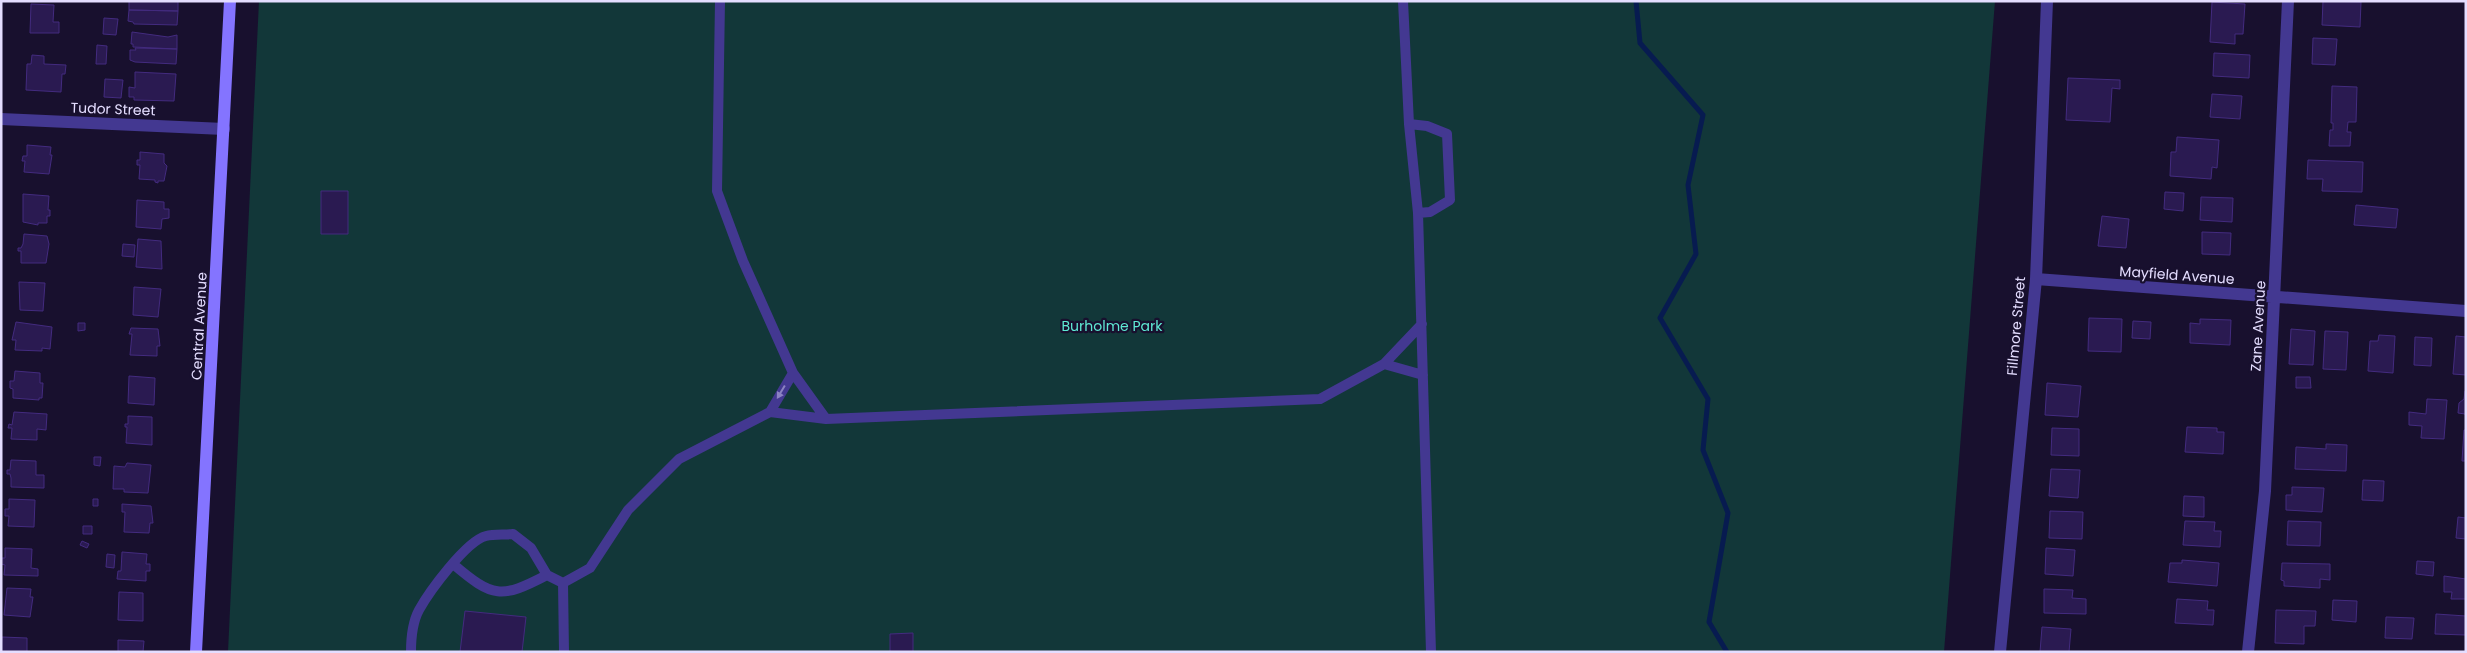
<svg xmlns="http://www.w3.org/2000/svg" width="2467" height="653" font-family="Poppins,sans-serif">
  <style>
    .green { fill: #123739 }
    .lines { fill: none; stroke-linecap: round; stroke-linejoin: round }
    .stream { stroke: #071b50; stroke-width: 5 }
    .building { fill: #2a1a51; stroke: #432b7f }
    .lane { stroke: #433891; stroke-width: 10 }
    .street { stroke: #433891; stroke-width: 12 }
    .secondary { stroke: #8474ff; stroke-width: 12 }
    .oneway { fill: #8b82c2 }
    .labels { text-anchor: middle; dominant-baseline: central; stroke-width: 4.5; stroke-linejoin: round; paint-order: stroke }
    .street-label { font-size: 14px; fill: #e4ddff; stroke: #18102e }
    .park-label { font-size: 14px; fill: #5fe9d3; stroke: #18102e }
  </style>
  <rect width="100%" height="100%" fill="#18102e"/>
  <!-- green -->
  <path class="green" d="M259 1H1995L1944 652H228Z"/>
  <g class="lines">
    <!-- stream -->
    <path class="stream" d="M1636 1 1640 43 1703 115 1688 185 1696 254 1660 318 1708 399 1703 450 1728 513 1709 622 1727 652"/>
  </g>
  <!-- building -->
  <path class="building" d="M129 1H178V11L129 10Z
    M2323 1 2361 2 2360 27 2322 25Z
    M2212 2 2245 4 2243 34H2235V44L2210 42Z
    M31 4 54 5 53 22H59V33H30Z
    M129 10 178 11 177 25 134 24 133 22 128 21Z
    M104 18 118 19 116 35 103 34Z
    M132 32 168 37 177 35V49L133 47V44H131Z
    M2313 38 2337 39 2335 65 2312 64Z
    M97 45 107 46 106 64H96Z
    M135 48 177 49 176 64 135 62 130 60V50H136Z
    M2214 53 2250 55 2249 78 2213 76Z
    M32 55 44 56V64L66 65 65 74H62L61 92 26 90 27 64H31Z
    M135 72 176 74 174 101 134 100V97H129V87L135 88Z
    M2068 78 2120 80V89L2112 88 2110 122 2066 120Z
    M105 79 123 80 121 98 104 97Z
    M2332 86 2357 87 2356 122H2348L2347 132H2351L2350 146H2329L2330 130H2333V123H2331Z
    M2212 94 2242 96 2240 119 2210 117Z
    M2177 137 2219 140 2217 168 2212 167 2211 179 2170 176 2171 152H2176Z
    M27 145 51 147 50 155H52L49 174 24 172 25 161H22L23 156H27Z
    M140 152 164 154V163L167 166 164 181H158V183L155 182V180L139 179 140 165H137V160H140Z
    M2308 160 2363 162 2362 192 2322 191 2323 179H2307Z
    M321 191H348V234H321Z
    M2165 192 2184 193 2183 211 2164 209Z
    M23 194 49 196 48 210H50V216H47V223H38V225L23 222Z
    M2201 197 2233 198 2232 222 2200 220Z
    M137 200 164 202V209H169V218L162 219 161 229 136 227Z
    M2356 205 2398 209 2396 228 2354 225Z
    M2102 216 2129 219 2126 248 2098 246Z
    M2202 232 2231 233 2230 255 2202 254Z
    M24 234 47 236 49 244 46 263H21V251H18V248H21L23 244Z
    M138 239 161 241 162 269 136 267Z
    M123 244 135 245 134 257 122 256Z
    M19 282 45 283 43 311 20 310Z
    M134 287 161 289 158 317 133 315Z
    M2089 318 2122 319 2121 352 2088 351Z
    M2200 319 2231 320 2230 345 2190 343V323L2200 324Z
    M2133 321 2151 322 2150 339 2132 338Z
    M16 322 52 327 50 349 42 348V351L15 350 16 340H12Z
    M78 323H85V330L78 331Z
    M131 328 158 329 160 346H157V356L130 355 132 334H129Z
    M2291 329 2315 331 2313 365 2289 364Z
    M2325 331 2348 332 2346 370 2323 369Z
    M2379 335 2395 336 2393 373 2368 371 2370 341H2378Z
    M2456 336 2466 337V375L2453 374Z
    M2415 337 2432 338 2431 366 2414 365Z
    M15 371 40 373V383H43L42 398H39V400L13 398V389L10 388V381H14Z
    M129 376 155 378 154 405 128 403Z
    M2296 377H2310L2311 388H2296Z
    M2047 383 2081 386 2078 417 2045 415Z
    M2465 391H2466V417L2465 414 2458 413 2459 403 2464 399Z
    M2427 399 2447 400 2444 439 2421 438 2422 426 2409 425V412L2426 414Z
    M14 412 47 414 46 430 37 429V440L11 439 12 428H8L9 424 12 425Z
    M128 416 152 417V445L126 443 127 427H125V424H128Z
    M2187 427 2217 428V432H2224L2223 454 2185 452Z
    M2052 428 2079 429V456L2051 455Z
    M2464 430H2466V461H2462Z
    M2326 444 2347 445 2346 471 2295 469 2296 447 2326 449Z
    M94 457H101L100 466 94 465Z
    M11 460 36 461V475H44V488L11 487V478L10 474H7V470H10Z
    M127 463 151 465 148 493 124 492V489H113L114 466 125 467Z
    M2051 469 2080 470 2078 498 2049 496Z
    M2363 480 2384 481 2383 501 2362 500Z
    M2292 487 2324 488 2322 512 2286 510V495H2292Z
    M2184 496 2204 497V517L2183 516Z
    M9 499 35 500 34 527 8 526 9 516H5V509H9Z
    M93 499H98V506H93Z
    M122 504 151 506 153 523H150L149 533 124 532 125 512H122Z
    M2050 511 2083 512 2082 539 2049 538Z
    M2458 517 2466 518V539L2456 538Z
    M2185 521 2215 522 2214 531H2221L2220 547 2183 545Z
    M2288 521 2321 522 2320 546 2287 545Z
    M83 526H92V534H83Z
    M82 541 89 544 87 548 80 545Z
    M5 548 32 549 31 568 38 569V576L4 575 5 565 1 564 2 558H5Z
    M2046 548 2075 550 2073 576 2045 574Z
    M122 552 147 554 146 564H150V571H146V581L117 579 118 571H121Z
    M107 554 115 555 114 568 106 567Z
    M2182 560 2219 563 2217 586 2168 582 2170 563H2182Z
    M2417 561 2434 562 2433 576 2416 574Z
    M2282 563 2330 564V580L2320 579V588L2284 586V581L2281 580Z
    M2444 576 2466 579V599H2451L2452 592H2444Z
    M7 588 31 589 30 597H33L30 617 4 615Z
    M2044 589 2073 590 2072 598 2086 599V614L2044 613Z
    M119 592 143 593V621L118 620Z
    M2177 599 2208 601 2207 610H2214L2213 625 2175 623Z
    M2333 600 2357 601 2356 622 2332 620Z
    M2276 610 2316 611 2315 626H2304V644L2275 643Z
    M465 611 526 617 522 652H460Z
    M2436 614 2466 616V635L2435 634Z
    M2386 617 2414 618 2412 639 2385 638Z
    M2042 627 2071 629 2069 652H2040Z
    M913 633V652H890V634Z
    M2 637 27 638V652H1Z
    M118 640 144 641 143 652H118Z"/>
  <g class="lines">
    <!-- lane -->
    <path class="lane" d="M720 1 717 191 743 261 793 373 826 419
      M1403 1 1409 124 1418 213 1431 652
      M1409 124 1427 126 1447 134 1450 200 1430 212 1418 213
      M1384 364 1422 324
      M770 412 793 373
      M453 564C493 598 501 599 547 575
      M563 583 590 568 628 510 679 459 770 412 826 419 1320 399 1384 364 1423 375
      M411 652C411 638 412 623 419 610 429 592 466 541 486 536 494 534 504 535 513 534L531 548 547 575 563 583 564 652"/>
    <!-- street -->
    <path class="street" d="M1 119 224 129
      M2036 279 2466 311
      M2000 652 2036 279 2047 1
      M2248 652 2265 491 2288 1"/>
    <!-- secondary -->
    <path class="secondary" d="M196 652 230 1"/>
  </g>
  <!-- one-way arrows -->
  <defs><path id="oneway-solid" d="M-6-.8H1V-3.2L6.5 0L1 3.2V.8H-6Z" transform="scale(1.25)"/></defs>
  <use class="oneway" href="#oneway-solid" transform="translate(781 392) rotate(121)"/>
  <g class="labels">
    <!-- street labels -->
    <g class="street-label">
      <text transform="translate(113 109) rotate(2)">Tudor Street</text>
      <text transform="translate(2177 275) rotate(4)">Mayfield Avenue</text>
      <text transform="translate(199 326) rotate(-87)">Central Avenue</text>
      <text transform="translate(2016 326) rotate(-85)">Fillmore Street</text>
      <text transform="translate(2258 326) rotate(-87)">Zane Avenue</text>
    </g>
    <!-- park labels -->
    <g class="park-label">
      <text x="1112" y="326">Burholme Park</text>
    </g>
  </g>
  <!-- border -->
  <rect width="2467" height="653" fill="none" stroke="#e4ddff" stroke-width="5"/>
</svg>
